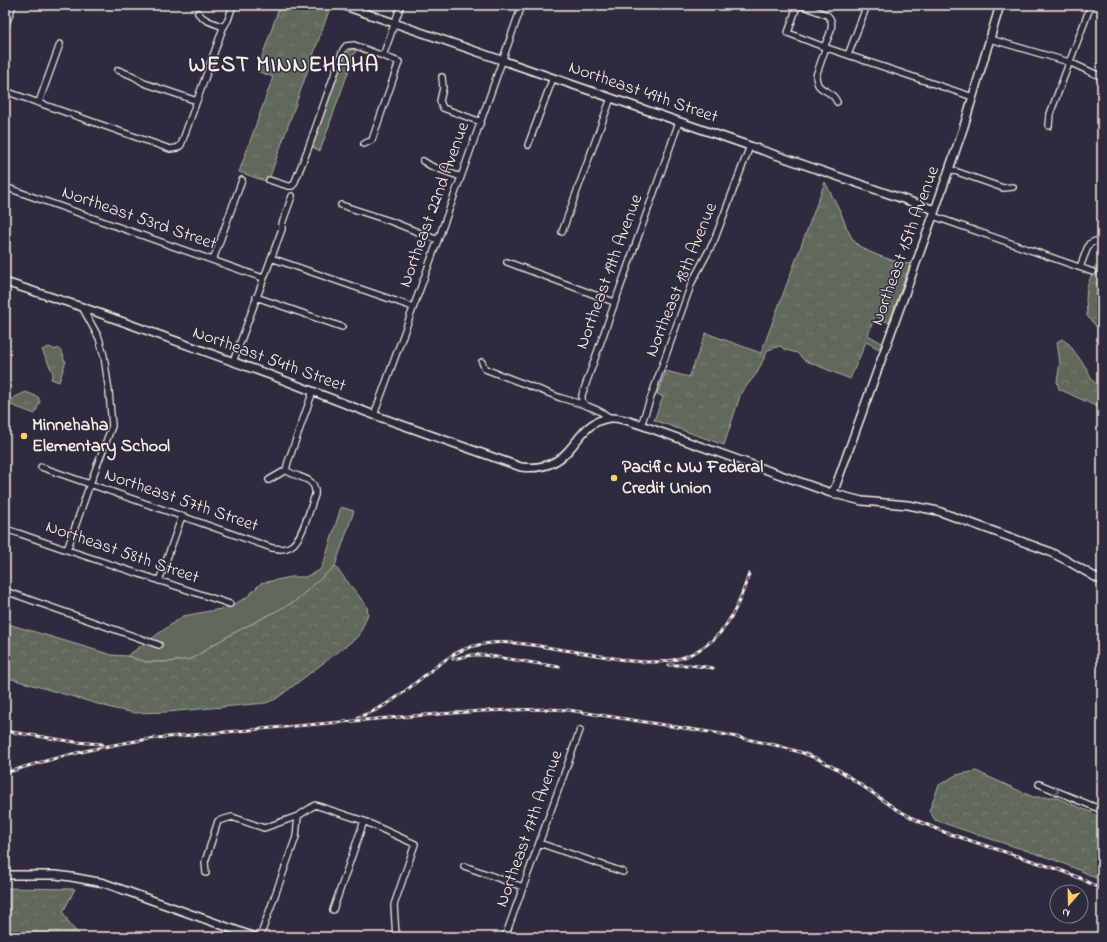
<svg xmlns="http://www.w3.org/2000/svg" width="1107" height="942" font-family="'Indie Flower',sans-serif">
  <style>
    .grass { fill: #61685b; stroke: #aaaca2 }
    .forest { fill: url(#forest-crowns); stroke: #aaaca2 }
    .park { fill: url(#park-tufts); stroke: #aaaca2 }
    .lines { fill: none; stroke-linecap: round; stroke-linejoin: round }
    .minor-casing { stroke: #f4f1e8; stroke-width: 8 }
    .tertiary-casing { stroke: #f4f1e8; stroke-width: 10 }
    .secondary-casing { stroke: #f4f1e8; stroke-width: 10 }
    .minor { stroke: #2f2a3d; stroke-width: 5.5 }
    .tertiary { stroke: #2f2a3d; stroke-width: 7 }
    .secondary { stroke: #2f2a3d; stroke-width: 7 }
    .rail-casing { stroke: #f4f1e8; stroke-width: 3 }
    .rail { stroke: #2f2a3d; stroke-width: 1.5; stroke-dasharray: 4.5; stroke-linecap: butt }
    .oneway { stroke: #747079 }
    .poi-dot { fill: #ffd166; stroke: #2f2a3d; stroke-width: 1.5 }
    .labels { text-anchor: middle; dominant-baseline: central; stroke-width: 3; stroke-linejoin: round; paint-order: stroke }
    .street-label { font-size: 18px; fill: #f4f1e8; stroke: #2f2a3d }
    .poi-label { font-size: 18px; font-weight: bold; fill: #f4f1e8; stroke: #2f2a3d; text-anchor: start }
    .district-label { font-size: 22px; font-weight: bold; letter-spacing: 1px; fill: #f4f1e8; stroke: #2f2a3d }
  </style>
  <defs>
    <pattern id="forest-crowns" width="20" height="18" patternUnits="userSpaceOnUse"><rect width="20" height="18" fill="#61685b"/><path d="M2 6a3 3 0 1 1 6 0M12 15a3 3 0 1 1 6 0" fill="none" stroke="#787e73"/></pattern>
    <pattern id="park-tufts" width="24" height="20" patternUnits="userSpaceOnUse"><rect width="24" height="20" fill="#61685b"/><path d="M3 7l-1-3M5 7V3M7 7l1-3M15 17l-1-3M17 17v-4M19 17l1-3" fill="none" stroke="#787e73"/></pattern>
  </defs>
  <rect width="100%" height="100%" fill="#2f2a3d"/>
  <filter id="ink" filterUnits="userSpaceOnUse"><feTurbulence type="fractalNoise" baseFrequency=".025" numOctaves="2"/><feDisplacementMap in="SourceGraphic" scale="8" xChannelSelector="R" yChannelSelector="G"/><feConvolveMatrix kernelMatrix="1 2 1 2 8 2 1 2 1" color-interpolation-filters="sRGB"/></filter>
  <g filter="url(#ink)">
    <!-- grass -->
    <path class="grass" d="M352 49 356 50 320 151 314 148 313 144 345 54 350 50Z
      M341 507 354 511 335 566 294 602 232 634 211 646 192 659 168 662H146L127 656 183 616 226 608 246 598 261 583 291 577H305L320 570 325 559Z"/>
    <!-- forest -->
    <path class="forest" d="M1095 266 1102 269V333L1087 316 1086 299 1087 287Z
      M1062 339 1069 344 1087 369 1092 380 1102 389V409L1059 389 1057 381 1060 363 1057 342Z
      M335 566 367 606 368 614 359 636 276 699 266 703 167 712 136 713 115 709 5 677V623L112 655 127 656 146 662H168L192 659 211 646 232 634 294 602Z
      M976 771 1033 797H1055L1093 813 1102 821V882C1086 872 1067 865 1049 858 1011 845 973 834 935 820L929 811 939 785 956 775Z
      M5 888 75 889 63 912 70 925 82 937H5Z"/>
    <!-- park -->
    <path class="park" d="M280 5H331L268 182 239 172 273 77 257 71Z
      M825 182C830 192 836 202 841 213 845 223 849 237 858 245 870 254 895 262 910 264L889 323 875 316 868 335 882 343 879 349 866 342 850 379 804 360 797 353 786 350 780 346 768 350 757 373 741 393 724 445 654 420 663 397 657 394 666 371 689 377 706 333 761 353Z
      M49 347 56 350 57 348C62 351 64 355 64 360L66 361 59 382 51 379 53 373 42 350Z
      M26 392 38 397 40 401 35 414 11 405 13 398Z"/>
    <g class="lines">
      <defs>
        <path id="minor" d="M198 13C204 21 214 23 224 27
          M5 27 13 5
          M990 39 1069 62 1102 77
          M824 47C828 38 837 23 827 15L801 5 797 6 788 33 824 47 973 97
          M826 47 816 76C817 91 825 88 833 96 835 98 836 100 837 102
          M848 55 867 5
          M383 56 401 5
          M118 70 133 76 144 83 197 101
          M442 77 443 88 440 101 443 108 481 122
          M5 91 170 149 177 148 181 145 223 28 228 20 233 5
          M39 102 60 44
          M1049 126 1050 114 1091 5
          M528 145 553 78
          M423 161 431 166 461 177
          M949 169 1003 188 1013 187
          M269 180 288 186H292L294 184 308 149 343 50 346 46 354 45 399 62 372 140 364 144
          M5 187 263 278
          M341 205 390 221 438 240
          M933 216 1093 272
          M562 232 611 98
          M271 258 413 307
          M213 260 242 180
          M507 262 614 302
          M1080 267 1089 244 1095 241 1102 243
          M256 297 342 327
          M233 362 282 229V224L292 196
          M482 362 485 369C511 379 536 388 561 398 578 403 596 407 610 418
          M584 404 582 400V395L679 122
          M374 415 461 177 522 5
          M641 425 692 282 714 241 750 146
          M41 467 207 525 272 548C279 549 285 550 291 546 302 540 310 508 315 495 317 476 297 479 286 470L288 462 313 391
          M269 480 286 470
          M5 529 18 533 67 550 230 604
          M67 550 90 484 112 426 109 392 104 356 99 338 82 307
          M159 581 182 516
          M5 591 159 645
          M1039 784 1102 810
          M539 843 623 872
          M464 866 523 887
          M206 873 205 862 218 821 232 817 264 828 298 816 315 805 364 821 415 844 394 905 396 937
          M333 910 364 821
          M260 937 296 837 298 816
          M505 937 580 730"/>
        <path id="tertiary" d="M342 5 935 210
          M5 282 82 307 273 376 374 415 521 467C538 469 555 465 567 452 581 437 587 421 610 418 620 417 631 422 641 425L831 493 862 501 908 505 938 511 1048 551 1064 559 1102 581
          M831 493 835 488 933 216 964 126 1000 5"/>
        <path id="secondary" d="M5 875H56L71 877 104 883 255 937"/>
      </defs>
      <!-- minor casing -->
      <use href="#minor" class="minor-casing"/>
      <!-- tertiary casing -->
      <use href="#tertiary" class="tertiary-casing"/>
      <!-- secondary casing -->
      <use href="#secondary" class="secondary-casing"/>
      <!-- minor -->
      <use href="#minor" class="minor"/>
      <!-- tertiary -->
      <use href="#tertiary" class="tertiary"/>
      <!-- secondary -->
      <use href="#secondary" class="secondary"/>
      <defs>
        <path id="rail" d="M453 659 472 655H484L559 667
          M669 665H690L713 668
          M358 717C397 705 418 677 451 656 486 634 527 644 564 650 586 653 608 657 630 661 643 662 655 663 667 661 693 658 719 640 731 617 739 604 744 589 749 574
          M5 731 75 742 102 744
          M5 773C55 757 104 745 156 738L412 716 482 711 548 709 568 710 722 734 775 745 803 753 818 759 839 770 896 809 918 821 944 832 1060 870 1082 879 1102 890"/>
      </defs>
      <!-- rail casing -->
      <use href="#rail" class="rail-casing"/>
      <!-- rail -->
      <use href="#rail" class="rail"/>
    </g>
    <!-- one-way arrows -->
    <defs><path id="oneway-chevron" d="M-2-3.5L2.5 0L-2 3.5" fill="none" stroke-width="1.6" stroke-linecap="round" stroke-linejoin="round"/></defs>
    <use class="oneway" href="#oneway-chevron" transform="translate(1056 791) rotate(22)"/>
  </g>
  <!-- markers -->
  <g class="poi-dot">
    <circle cx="24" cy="436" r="4"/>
    <circle cx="614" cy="478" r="4"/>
  </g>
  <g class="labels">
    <!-- street labels -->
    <g class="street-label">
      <text transform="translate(643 93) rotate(19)">Northeast 49th Street</text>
      <text transform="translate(435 205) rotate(-70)">Northeast 22nd Avenue</text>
      <text transform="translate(139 219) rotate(19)">Northeast 53rd Street</text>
      <text transform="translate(906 246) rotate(-70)">Northeast 15th Avenue</text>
      <text transform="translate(610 272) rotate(-70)">Northeast 19th Avenue</text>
      <text transform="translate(682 280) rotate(-68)">Northeast 18th Avenue</text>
      <text transform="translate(269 360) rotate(20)">Northeast 54th Street</text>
      <text transform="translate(181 501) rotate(19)">Northeast 57th Street</text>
      <text transform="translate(122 553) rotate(19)">Northeast 58th Street</text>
      <text transform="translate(530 829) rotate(-70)">Northeast 17th Avenue</text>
    </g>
    <!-- poi labels -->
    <g class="poi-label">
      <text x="32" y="426">Minnehaha<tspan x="32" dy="21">Elementary School</tspan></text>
      <text x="622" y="468">Pacific NW Federal<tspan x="622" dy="21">Credit Union</tspan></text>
    </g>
    <!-- district labels -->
    <g class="district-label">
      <text x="284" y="66">WEST MINNEHAHA</text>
    </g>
  </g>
  <!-- margin -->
  <rect width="1107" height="942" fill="none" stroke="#2f2a3d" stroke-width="20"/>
  <rect x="10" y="10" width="1087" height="922" fill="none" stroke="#f4f1e8" stroke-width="1.5" filter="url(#ink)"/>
  <!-- north arrow -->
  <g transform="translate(1069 904) rotate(200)"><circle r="19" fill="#2f2a3d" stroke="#7e7a81"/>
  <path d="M0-3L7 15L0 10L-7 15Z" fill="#ffd166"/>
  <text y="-6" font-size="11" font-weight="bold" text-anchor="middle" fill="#f4f1e8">N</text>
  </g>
</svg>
